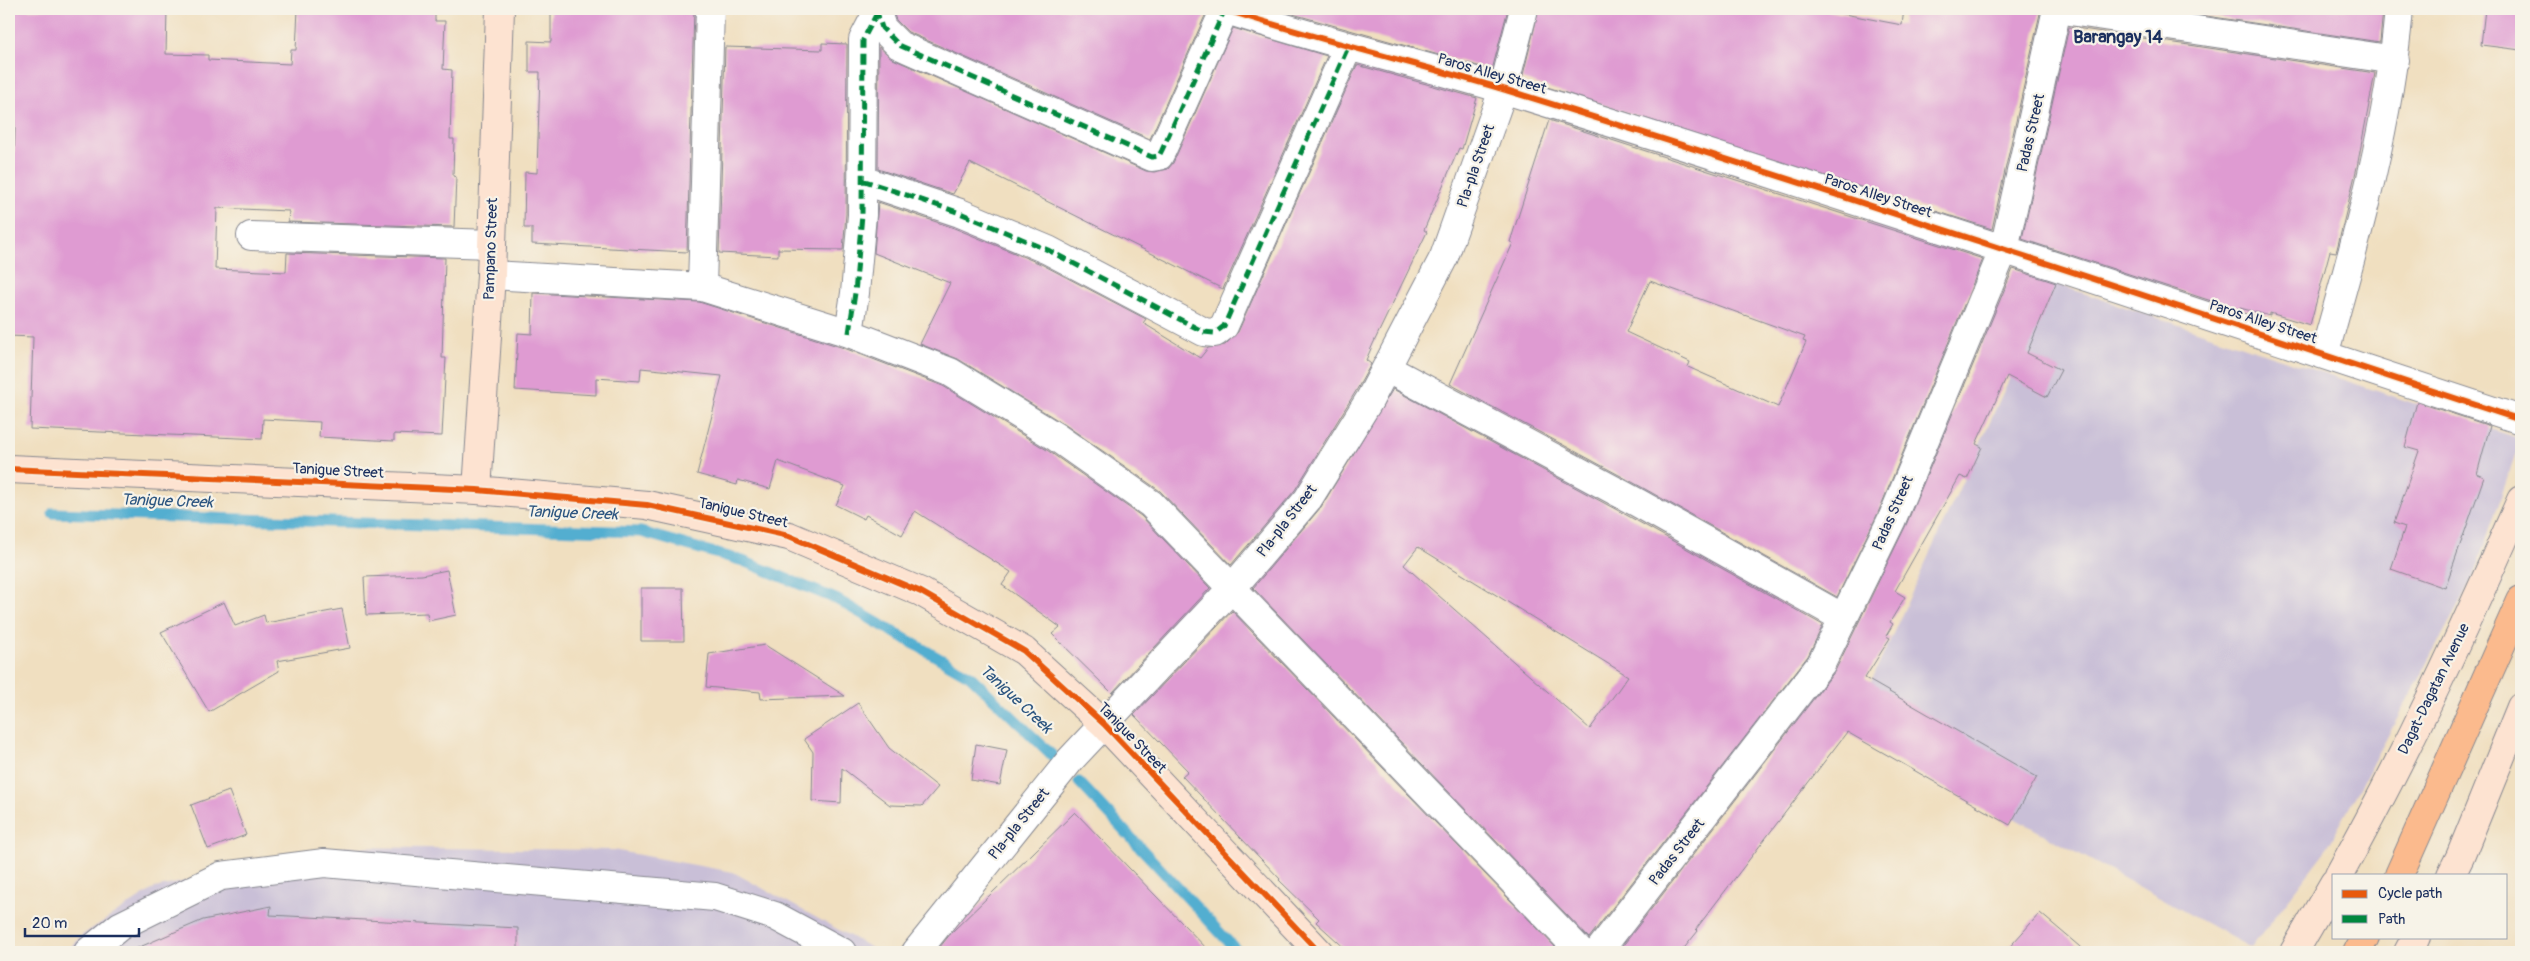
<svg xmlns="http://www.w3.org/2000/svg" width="2530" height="961" font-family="Pangolin,sans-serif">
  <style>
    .industrial { fill: #c9bfd7 }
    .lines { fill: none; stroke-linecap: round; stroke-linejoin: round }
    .stream { stroke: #52aed0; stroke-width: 11 }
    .building { fill: #df9bd2; fill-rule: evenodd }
    .street-casing { stroke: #86878f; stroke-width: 30 }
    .secondary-casing { stroke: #86878f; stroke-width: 30 }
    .highway-casing { stroke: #86878f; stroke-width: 30 }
    .street { stroke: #fff; stroke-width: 28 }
    .secondary { stroke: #fde3d1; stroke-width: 28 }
    .highway { stroke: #fbba8d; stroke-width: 28 }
    .quiet { stroke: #00873e; stroke-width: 5; stroke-dasharray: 10 5; stroke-linecap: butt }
    .cycleway-casing { stroke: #f7f3e8; stroke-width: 9 }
    .cycleway { stroke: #e8590c; stroke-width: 6 }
    .labels { text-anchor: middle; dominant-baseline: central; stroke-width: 4.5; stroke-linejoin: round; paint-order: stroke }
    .street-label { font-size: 15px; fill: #1b2f5e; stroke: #f7f3e8 }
    .water-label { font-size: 16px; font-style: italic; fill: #2c5580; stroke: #f7f3e8 }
    .quarter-label { font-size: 18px; font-weight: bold; fill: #1b2f5e; stroke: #f7f3e8 }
  </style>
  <rect width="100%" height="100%" fill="#f7f3e8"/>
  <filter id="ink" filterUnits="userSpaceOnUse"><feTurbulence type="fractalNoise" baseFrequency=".02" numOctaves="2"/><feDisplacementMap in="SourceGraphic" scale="10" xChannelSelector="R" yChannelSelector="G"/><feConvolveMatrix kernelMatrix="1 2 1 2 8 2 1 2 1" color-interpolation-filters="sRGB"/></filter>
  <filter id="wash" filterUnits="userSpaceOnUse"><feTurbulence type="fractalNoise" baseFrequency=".0096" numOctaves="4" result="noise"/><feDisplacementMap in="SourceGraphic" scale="20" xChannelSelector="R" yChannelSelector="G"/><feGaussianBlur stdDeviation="1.12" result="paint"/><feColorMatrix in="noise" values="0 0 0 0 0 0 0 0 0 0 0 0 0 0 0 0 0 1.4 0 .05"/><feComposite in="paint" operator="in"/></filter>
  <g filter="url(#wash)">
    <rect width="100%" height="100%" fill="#f0dfc0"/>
    <!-- industrial -->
    <path class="industrial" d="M2053 283 2521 439 2472 580 2328 847 2251 948 1850 728Z
      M334 847 613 850 733 872 879 952H67L82 935 155 888Z"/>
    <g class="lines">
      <!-- stream -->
      <path class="stream" d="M53 513 641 532 743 561 836 599 970 676 1055 758
        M1079 782 1238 952"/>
    </g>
    <g id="blocks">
      <!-- building -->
      <path class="building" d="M76 9 132 11V9H167L166 54 208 55V60L290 64 291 50H296L298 9H435V21H445L443 69 452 70 450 139H454L453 176 456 177 454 227 288 222 289 211 217 208 215 269 286 272 287 253 445 258 442 358H446L442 436 394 434V441L319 437 320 422 263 419 262 439 30 429 33 337 9 336V260H11L15 130 14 103H11L12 61H9V10Z
        M551 9H694L687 252 532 244V228H524L525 172 537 173 540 72H529V41L551 42Z
        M892 9H1208L1150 139 908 32 896 20Z
        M1275 9H1508L1492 70Z
        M1539 9H1818L1902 25 1904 9H2041L1992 229 1522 79Z
        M2160 9H2383L2380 42Z
        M2485 9H2521V50L2481 45Z
        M2069 27 2375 73 2357 167 2337 249 2336 252 2330 251 2310 325 2270 313V316L2240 308 2239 310 2022 239Z
        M1233 28 1327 56 1223 289 970 163 953 194 878 169 879 47 893 59 1146 171 1154 172 1168 169 1173 163Z
        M822 43 847 44 846 214 843 250 778 249V256L719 253 725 47 822 50Z
        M1357 65 1477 98 1462 149 1459 148 1424 230 1427 232 1373 344 1366 360 1371 364 1356 391 1295 490 1231 565 1160 491 1064 424 958 359 920 344 950 283 874 253 878 202 954 228 1041 264 1146 319 1143 323 1200 358 1208 348 1225 345 1238 332Z
        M1549 120 1983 259 1878 513 1837 597 1645 489 1450 384 1513 243 1510 242ZM1650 281 1805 337 1803 341 1806 342 1778 407 1688 367 1690 362 1626 332Z
        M2013 269 2056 283 2027 353 2061 370 2047 397 2007 376 1976 444 1982 447 1967 479 1960 476 1895 591 1905 597 1890 622 1893 624 1886 636 1890 638 1865 678 2037 777 2010 825 1847 732 1696 929 1698 931 1681 952H1618L1835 671 1906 525Z
        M533 293 699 302 844 348 943 386 1047 450 1141 516 1210 588 1112 693 1052 634 1060 627 1002 585 1011 572 915 511 902 535 866 515 864 519 836 505 845 486 778 461 770 489 738 480 737 485 697 474 722 376 641 368 640 381 596 378V395L515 390 518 333 532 334Z
        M1393 389 1630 517 1823 625 1808 656 1589 938 1253 588 1321 507ZM1418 547 1628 676 1590 729 1404 565Z
        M2417 402 2490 426 2477 474 2484 477 2445 588 2391 569 2405 527 2394 523 2419 451 2405 447Z
        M447 570 456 615 428 621 427 613 366 615 364 577 422 575Z
        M641 588H683L684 641H641Z
        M224 602 235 626 264 615 266 623 342 609 350 648 277 661 279 671 209 712 161 632Z
        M1232 611 1560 952H1349L1316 922 1319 919 1279 880 1280 879 1182 776 1188 771 1134 715Z
        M765 645 845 696 761 699 760 692 706 687 709 654Z
        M858 703 889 748 938 787 922 806 890 805 842 768 841 803 812 801 813 752 804 739Z
        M976 744 1007 750 1000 785 971 780Z
        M229 791 246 835 208 849 191 805Z
        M1075 812 1210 952H936L951 933Z
        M271 906 270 915 518 928V952H128L203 920Z
        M2040 913 2086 952H2005Z"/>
    </g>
  </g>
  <g filter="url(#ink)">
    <use href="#blocks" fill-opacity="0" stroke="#86878f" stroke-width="1"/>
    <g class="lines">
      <defs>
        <path id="street" d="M876 9 882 28 899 45 1152 157 1159 156 1162 150 1225 9
          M1224 9C1317 40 1412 62 1506 90 1846 195 2183 309 2521 420
          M2057 9 2395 60
          M862 180 960 213 1048 250 1204 332 1215 333 1224 326 1348 47
          M251 236 492 244
          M491 275 702 287 849 333 950 372 1056 437 1151 504 1581 952
          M702 287 710 9
          M849 333 855 293 862 215 863 40 877 13
          M2324 355C2356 241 2389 127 2399 9
          M1386 368 1638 503 1843 618
          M88 952 120 926 221 876 324 863 715 897 775 916 842 952
          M916 952 1071 759 1233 587 1308 499 1370 399 1444 257 1503 90 1524 9
          M1598 952 1821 664 1892 519 2004 249 2057 9"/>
        <path id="secondary" d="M9 469 477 490 647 505 789 536 921 592 1024 651 1104 724 1319 952
          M477 490 491 275 500 9
          M2339 875C2407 753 2465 627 2521 500
          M2451 875 2460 857 2521 707
          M2294 952 2334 883
          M2408 952 2416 937"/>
        <path id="highway" d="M2399 875 2521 600
          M2357 952 2365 937"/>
      </defs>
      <!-- street casing -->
      <use href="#street" class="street-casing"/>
      <!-- secondary casing -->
      <use href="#secondary" class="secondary-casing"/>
      <!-- highway casing -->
      <use href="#highway" class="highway-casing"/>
      <!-- street -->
      <use href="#street" class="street"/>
      <!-- secondary -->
      <use href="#secondary" class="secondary"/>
      <!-- highway -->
      <use href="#highway" class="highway"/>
      <!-- quiet -->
      <path class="quiet" d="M876 9 882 28 899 45 1152 157 1159 156 1162 150 1225 9
        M862 180 960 213 1048 250 1204 332 1215 333 1224 326 1348 47
        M849 333 855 293 862 215 863 40 877 13"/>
      <defs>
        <path id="cycleway" d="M1224 9C1317 40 1412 62 1506 90 1846 195 2183 309 2521 420
          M9 469 477 490 647 505 789 536 921 592 1024 651 1104 724 1319 952"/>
      </defs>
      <!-- cycleway casing -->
      <use href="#cycleway" class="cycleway-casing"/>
      <!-- cycleway -->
      <use href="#cycleway" class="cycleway"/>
    </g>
  </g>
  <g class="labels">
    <!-- street labels -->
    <g class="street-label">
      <text transform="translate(1492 74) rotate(16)">Paros Alley Street</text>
      <text transform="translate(2031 133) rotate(-77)">Padas Street</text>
      <text transform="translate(1476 166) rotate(-71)">Pla-pla Street</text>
      <text transform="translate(1878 196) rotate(18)">Paros Alley Street</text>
      <text transform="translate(491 249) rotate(-88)">Pampano Street</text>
      <text transform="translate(2263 322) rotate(18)">Paros Alley Street</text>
      <text transform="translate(338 471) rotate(3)">Tanigue Street</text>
      <text transform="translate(743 513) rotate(13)">Tanigue Street</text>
      <text transform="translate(1893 513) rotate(-66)">Padas Street</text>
      <text transform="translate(1287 521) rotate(-52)">Pla-pla Street</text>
      <text transform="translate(2434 689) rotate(-64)">Dagat-Dagatan Avenue</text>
      <text transform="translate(1132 738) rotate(46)">Tanigue Street</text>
      <text transform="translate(1019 824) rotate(-51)">Pla-pla Street</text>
      <text transform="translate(1677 852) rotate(-52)">Padas Street</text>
    </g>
    <!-- water labels -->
    <g class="water-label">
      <text transform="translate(167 501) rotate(2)">Tanigue Creek</text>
      <text transform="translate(572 513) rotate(2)">Tanigue Creek</text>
      <text transform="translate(1016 699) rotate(43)">Tanigue Creek</text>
    </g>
    <!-- quarter labels -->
    <g class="quarter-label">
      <text x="2118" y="37">Barangay 14</text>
    </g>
  </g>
  <!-- margin -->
  <rect width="2530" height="961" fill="none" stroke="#f7f3e8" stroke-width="30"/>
  <!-- legend -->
  <rect x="2332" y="874" width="175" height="65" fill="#f7f3e8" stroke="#9fa5b1"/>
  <rect x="2342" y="890" width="25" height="8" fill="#e8590c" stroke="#9fa5b1"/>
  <text x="2378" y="898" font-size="15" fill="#1b2f5e">Cycle path</text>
  <rect x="2342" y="915" width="25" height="8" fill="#00873e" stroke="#9fa5b1"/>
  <text x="2378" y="924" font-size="15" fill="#1b2f5e">Path</text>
  <!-- scale -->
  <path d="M25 928v8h114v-8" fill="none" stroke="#1b2f5e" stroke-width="2.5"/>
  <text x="32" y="928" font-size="15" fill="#1b2f5e" stroke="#f7f3e8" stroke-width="4" paint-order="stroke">20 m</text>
</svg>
